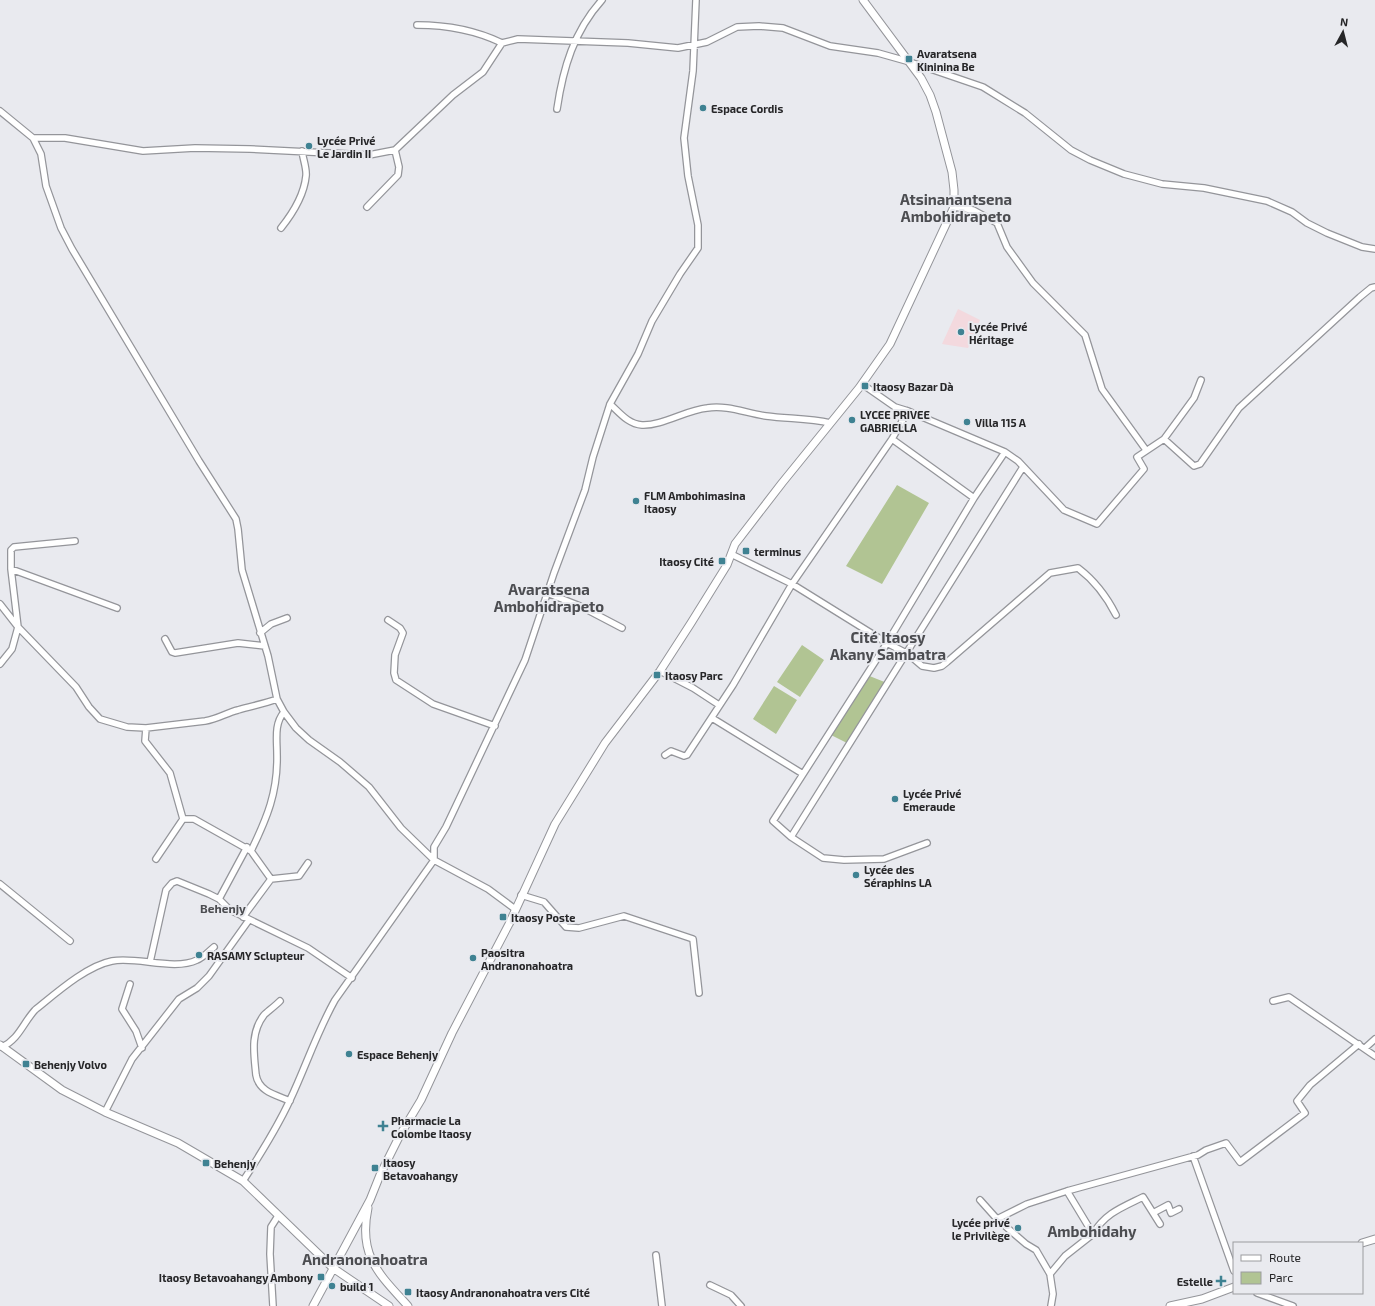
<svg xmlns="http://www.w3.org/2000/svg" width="1375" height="1306" font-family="'Exo 2',sans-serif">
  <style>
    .education { fill: #f3d9de }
    .green { fill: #b1c493 }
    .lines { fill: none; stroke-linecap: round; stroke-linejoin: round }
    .minor-casing { stroke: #94959a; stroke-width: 8 }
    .tertiary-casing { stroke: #94959a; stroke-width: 9 }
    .minor { stroke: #fff; stroke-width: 5.5 }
    .tertiary { stroke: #fff; stroke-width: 7 }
    .poi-dot { fill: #3f8292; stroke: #e9eaef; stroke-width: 1.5 }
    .labels { text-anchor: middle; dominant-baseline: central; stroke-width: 4; stroke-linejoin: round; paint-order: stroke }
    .poi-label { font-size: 11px; font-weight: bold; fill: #262628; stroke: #e9eaef; text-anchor: start }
    .neighbourhood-label { font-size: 12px; font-weight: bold; fill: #4c4d51; stroke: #e9eaef }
    .district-label { font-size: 15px; font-weight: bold; fill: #4c4d51; stroke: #e9eaef }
  </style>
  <rect width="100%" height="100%" fill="#e9eaef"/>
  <!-- education -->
  <path class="education" d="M958 309 980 320 968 348 942 344Z"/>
  <!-- green -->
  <path class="green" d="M897 485 929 503 882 584 846 566Z
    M802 645 824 660 800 697 777 682Z
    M867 675 887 683 849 744 831 735Z
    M774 686 797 700 776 734 753 719Z"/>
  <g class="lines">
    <defs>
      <path id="minor" d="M417 25C447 25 475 30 502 43
        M557 109C563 68 574 31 602 0
        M0 111 33 138 41 154 46 186 61 228 72 249 199 461 236 519 238 529 242 570 268 656 277 699 284 712 296 728 309 740 340 762 369 787 401 828 434 860 488 889 515 909
        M33 138H65L143 151 195 148 250 149 369 155 395 150 453 95 483 72 502 43 518 39 628 43 678 48 707 42 737 27 759 26 783 28 830 46 878 53 910 62 983 87 1025 113 1071 150 1090 160 1124 174 1162 184 1204 188 1267 201 1292 212 1307 223 1327 233 1362 247 1375 249
        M367 207 398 175 399 167 395 150
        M954 207 973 210 997 223 1007 247 1033 283 1085 335 1102 389 1146 450
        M281 228C293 213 304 196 306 176 307 169 303 159 302 151
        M862 384 895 407 908 411 1005 452 1018 461 1064 510 1097 524 1144 469 1137 457 1164 439 1194 398 1201 380
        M610 404C620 413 628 424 642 425 662 426 686 410 707 408 728 405 745 413 766 416 788 419 809 418 830 423
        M892 439 974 498
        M1164 439 1194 466 1200 464 1239 408 1360 297 1371 288 1375 287
        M731 554 792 584 887 643 908 654 922 666 934 668 942 666 947 662 1050 573 1078 568C1095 581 1106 595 1116 615
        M11 569V550L14 547 75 541
        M547 593 580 606 622 628
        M0 604 18 627 12 649 0 664
        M117 608 11 569 18 627 76 687 89 707 100 719 127 727 146 728 205 721C218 719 226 713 238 710 251 706 264 704 277 699
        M388 620 400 628 403 633 395 655 394 673 396 680 433 704 495 726
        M260 633 271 624 287 618
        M165 639 172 652 175 653 238 643 265 646
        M660 671 693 688 719 705
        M712 718 803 774
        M146 728 145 741 170 773 183 819H194L251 851C267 818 278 792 277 754 277 739 274 724 284 712
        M665 755 671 751 684 756 687 755 733 685 792 584 892 439 908 411
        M791 837 1023 467
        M927 843 884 859 844 860 823 858 791 837 773 821 887 643 974 498 1005 452
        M251 851 271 879
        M156 859 183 819
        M0 884 70 941
        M521 895 544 902 566 927 579 928 624 916 693 939 699 993
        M219 899 247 847
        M243 917 271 879 299 876 308 863
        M150 962 166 890 172 883 177 881 209 894 219 899 230 910 308 948 352 978
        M130 984 122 1009 136 1031 142 1048
        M280 1001C275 1006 267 1012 264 1015 250 1033 254 1054 256 1075 259 1092 276 1095 290 1101
        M1273 1001 1289 997 1375 1056
        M2 1047C19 1039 23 1023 35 1010 55 994 86 966 112 961 136 956 174 971 197 960 203 958 209 951 214 947
        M1365 1048 1375 1039
        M105 1112 132 1059 179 999 197 988 209 976 249 920
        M1193 1156 1234 1271
        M243 1181C260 1155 277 1128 290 1100 306 1066 317 1032 335 1000L434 860V847L446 827 525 660 554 573 585 490 593 457 610 404 638 354 652 321 680 274 698 248V225L688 176 684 138 693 71 696 0
        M980 1200 997 1219 1027 1204 1067 1191 1198 1155 1206 1150 1226 1143 1240 1162 1305 1113 1297 1101 1310 1085 1359 1044
        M1153 1213 1168 1205 1171 1213 1179 1209
        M997 1219 1026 1244 1036 1250 1050 1274 1053 1294 1051 1306
        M1093 1234C1105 1213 1123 1207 1143 1197L1160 1224
        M656 1255 662 1306
        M1050 1274 1065 1256 1093 1234 1067 1191
        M710 1285 731 1295 741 1306
        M1257 1293 1293 1306
        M273 1306 270 1254 271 1227 278 1216"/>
      <path id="tertiary" d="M0 1045 62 1090 105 1112 178 1143 243 1181 333 1268 389 1306
        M368 1208C358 1256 379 1274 408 1306
        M1362 1243 1375 1239
        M313 1306 370 1200 380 1175 400 1135 421 1100 452 1033 509 924 555 824 605 743 660 671 691 623 727 565 735 544 782 483 859 388 890 344 954 207V190L952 172 936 112 930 95 921 78 863 0
        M1170 1306 1202 1299 1234 1287"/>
    </defs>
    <!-- minor casing -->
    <use href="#minor" class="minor-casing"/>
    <!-- tertiary casing -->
    <use href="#tertiary" class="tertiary-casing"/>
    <!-- minor -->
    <use href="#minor" class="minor"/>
    <!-- tertiary -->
    <use href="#tertiary" class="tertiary"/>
  </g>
  <!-- markers -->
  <g class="poi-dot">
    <rect x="905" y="55" width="8" height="8" rx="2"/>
    <circle cx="703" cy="108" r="4"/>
    <circle cx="309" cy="146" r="4"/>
    <circle cx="961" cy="332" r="4"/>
    <rect x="861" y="382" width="8" height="8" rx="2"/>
    <circle cx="852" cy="420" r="4"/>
    <circle cx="967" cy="422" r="4"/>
    <circle cx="636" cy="501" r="4"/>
    <rect x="742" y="547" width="8" height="8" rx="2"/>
    <rect x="718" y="557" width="8" height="8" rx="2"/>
    <rect x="653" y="671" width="8" height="8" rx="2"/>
    <circle cx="895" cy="799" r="4"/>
    <circle cx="856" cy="875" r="4"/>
    <rect x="499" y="913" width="8" height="8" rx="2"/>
    <circle cx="199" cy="955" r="4"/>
    <circle cx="473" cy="958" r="4"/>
    <circle cx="349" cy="1054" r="4"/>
    <rect x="22" y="1060" width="8" height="8" rx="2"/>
    <path d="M381 1120h4v4h4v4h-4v4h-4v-4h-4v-4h4z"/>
    <rect x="202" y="1159" width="8" height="8" rx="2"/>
    <rect x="371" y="1164" width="8" height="8" rx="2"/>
    <circle cx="1018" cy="1228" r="4"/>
    <rect x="317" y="1273" width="8" height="8" rx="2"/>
    <path d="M1219 1275h4v4h4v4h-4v4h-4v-4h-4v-4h4z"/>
    <circle cx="332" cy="1286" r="4"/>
    <rect x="404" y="1288" width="8" height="8" rx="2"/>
  </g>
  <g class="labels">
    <!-- poi labels -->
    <g class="poi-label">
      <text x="917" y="53">Avaratsena<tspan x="917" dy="13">Kininina Be</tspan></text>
      <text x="711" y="108">Espace Cordis</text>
      <text x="317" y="140">Lycée Privé<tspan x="317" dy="13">Le Jardin II</tspan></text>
      <text x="969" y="326">Lycée Privé<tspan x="969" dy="13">Héritage</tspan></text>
      <text x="873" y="386">Itaosy Bazar Dà</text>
      <text x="860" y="414">LYCEE PRIVEE<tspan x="860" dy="13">GABRIELLA</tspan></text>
      <text x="975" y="422">Villa 115 A</text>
      <text x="644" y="495">FLM Ambohimasina<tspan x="644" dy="13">Itaosy</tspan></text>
      <text x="754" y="551">terminus</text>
      <text x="714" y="561" text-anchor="end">Itaosy Cité</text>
      <text x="665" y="675">Itaosy Parc</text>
      <text x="903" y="793">Lycée Privé<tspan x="903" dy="13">Emeraude</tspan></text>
      <text x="864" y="869">Lycée des<tspan x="864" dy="13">Séraphins LA</tspan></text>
      <text x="511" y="917">Itaosy Poste</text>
      <text x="481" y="952">Paositra<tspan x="481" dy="13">Andranonahoatra</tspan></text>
      <text x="207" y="955">RASAMY Sclupteur</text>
      <text x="357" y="1054">Espace Behenjy</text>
      <text x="34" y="1064">Behenjy Volvo</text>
      <text x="391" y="1120">Pharmacie La<tspan x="391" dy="13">Colombe Itaosy</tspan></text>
      <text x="383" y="1162">Itaosy<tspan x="383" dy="13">Betavoahangy</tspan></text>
      <text x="214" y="1163">Behenjy</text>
      <text x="1010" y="1222" text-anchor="end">Lycée privé<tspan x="1010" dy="13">le Privilège</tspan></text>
      <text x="313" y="1277" text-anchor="end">Itaosy Betavoahangy Ambony</text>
      <text x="1213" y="1281" text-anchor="end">Estelle</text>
      <text x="340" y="1286">build 1</text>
      <text x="416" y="1292">Itaosy Andranonahoatra vers Cité</text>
    </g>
    <!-- neighbourhood labels -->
    <g class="neighbourhood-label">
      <text x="223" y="908">Behenjy</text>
    </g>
    <!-- district labels -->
    <g class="district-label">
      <text x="956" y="199">Atsinanantsena<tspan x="956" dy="17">Ambohidrapeto</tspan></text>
      <text x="549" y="589">Avaratsena<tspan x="549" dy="17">Ambohidrapeto</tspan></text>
      <text x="888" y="637">Cité Itaosy<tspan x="888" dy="17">Akany Sambatra</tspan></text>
      <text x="1092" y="1231">Ambohidahy</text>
      <text x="365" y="1259">Andranonahoatra</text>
    </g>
  </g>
  <!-- legend -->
  <rect x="1233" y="1242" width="130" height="52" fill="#e9eaef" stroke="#9b9c9f"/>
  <rect x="1241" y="1255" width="20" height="6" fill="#ffffff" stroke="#9b9c9f"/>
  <text x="1269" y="1262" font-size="12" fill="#262628">Route</text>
  <rect x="1241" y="1272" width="20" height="12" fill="#b1c493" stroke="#9b9c9f"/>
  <text x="1269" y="1282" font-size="12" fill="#262628">Parc</text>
  <!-- north arrow -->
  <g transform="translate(1343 32) rotate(7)" stroke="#e9eaef" stroke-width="3" paint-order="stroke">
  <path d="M0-3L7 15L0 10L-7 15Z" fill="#262628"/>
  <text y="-6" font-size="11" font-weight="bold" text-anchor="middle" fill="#262628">N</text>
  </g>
</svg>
